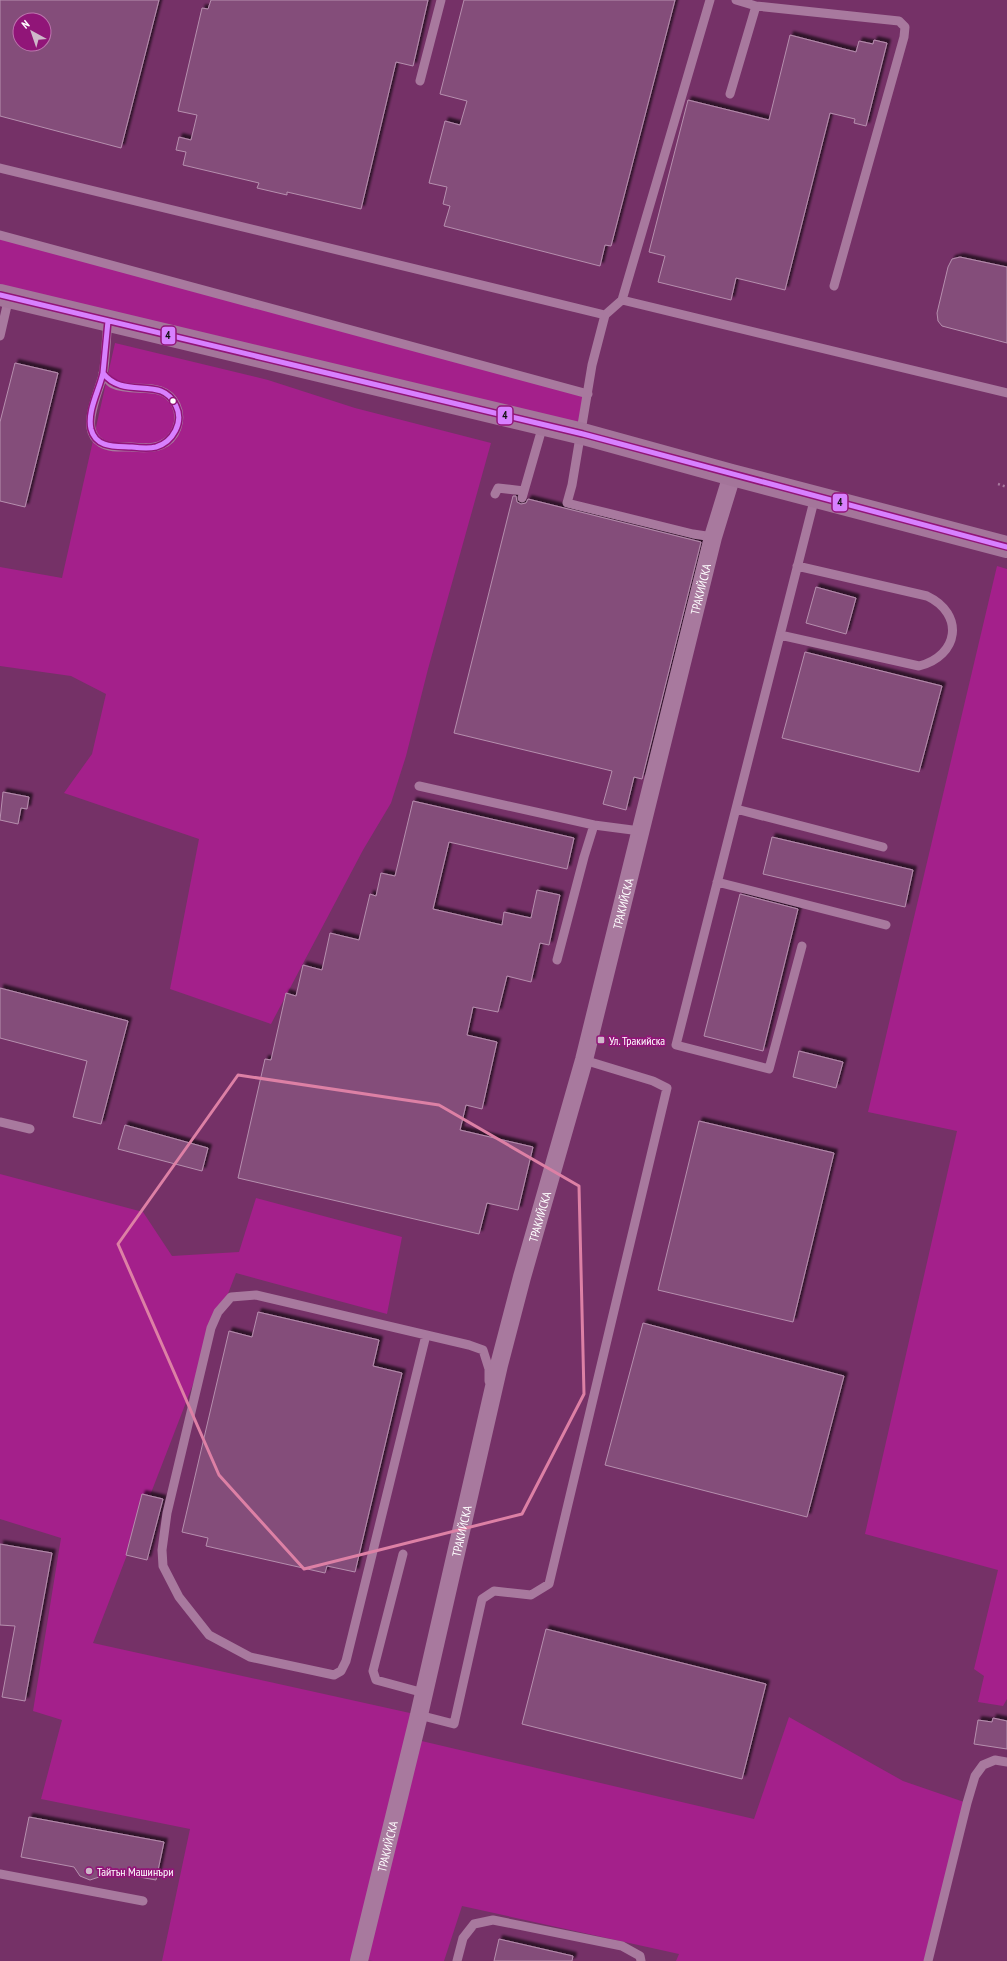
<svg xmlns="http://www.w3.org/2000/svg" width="1007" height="1961" font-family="'PT Sans Narrow',sans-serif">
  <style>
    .green { fill: #a4208b }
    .building { fill: #844e7a; stroke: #b68eae; fill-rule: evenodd; filter: url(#shadow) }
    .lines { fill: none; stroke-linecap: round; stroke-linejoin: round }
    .path { stroke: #a8799e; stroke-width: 2.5; stroke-dasharray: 2 3; stroke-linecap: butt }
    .service { stroke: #a8799e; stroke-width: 9 }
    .minor { stroke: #a8799e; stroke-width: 18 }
    .secondary { stroke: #a4759a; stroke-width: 22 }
    .bus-1-casing { stroke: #911578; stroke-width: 8 }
    .bus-1 { stroke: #d880ff; stroke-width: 5 }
    .marked { fill: none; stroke: #dd80a5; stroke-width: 3; stroke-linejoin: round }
    .bus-dot { fill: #fff; stroke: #911578; stroke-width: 1.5 }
    .poi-dot { fill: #cfb7ca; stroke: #911578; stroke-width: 1.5 }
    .labels { text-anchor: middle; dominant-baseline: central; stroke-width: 3.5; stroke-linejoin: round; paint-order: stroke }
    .street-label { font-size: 12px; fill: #fff; stroke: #911578 }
    .poi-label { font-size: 12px; fill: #fff; stroke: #911578; text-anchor: start }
    .line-badge { stroke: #911578; stroke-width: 1.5 }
    .pale-badge-label { font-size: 11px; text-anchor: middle; font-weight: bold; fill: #111 }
  </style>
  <defs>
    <filter id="shadow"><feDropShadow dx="3.5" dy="-3.5" stdDeviation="1" flood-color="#0009"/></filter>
  </defs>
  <rect width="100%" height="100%" fill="#753167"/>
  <!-- green -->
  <path class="green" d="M0 235 588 394 580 434 0 295Z
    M115 343 268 380 355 408 491 443 428 669 406 756 391 803 363 850 271 1024 170 989 199 839 64 793 92 754 106 694 71 676 0 666V567L62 578Z
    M997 566 1007 569V1699L1003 1706 978 1702 984 1676 974 1669 998 1570 865 1534 957 1131 868 1112Z
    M0 1174 143 1212 172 1256 239 1252 256 1198 402 1237 387 1314 236 1273 93 1643 419 1715 413 1739 754 1819 789 1717 903 1781 967 1803 926 1961H676L679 1954 462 1906 444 1961H373L360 1959 359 1961H162L190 1829 41 1799 62 1720 33 1711 61 1538 0 1519Z"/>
  <!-- building -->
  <path class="building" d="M0 0H159L121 148 0 116ZM20 20H44V44H20Z
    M211 0H428L413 66 396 62 361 209 287 192V195L257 188 259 183 183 165 186 152 176 150 179 137 191 140 197 115 178 111 202 8 208 9Z
    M464 0H675L611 246 605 245 600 266 444 226 450 206 443 204 447 187 429 183 445 121 460 125 467 101 440 94Z
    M790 35 856 52 859 41 873 44 874 40 887 43 866 126 854 123 855 119 830 113 785 290 736 278 731 300 658 282 665 256 649 252 688 100 769 120Z
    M960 257 1007 267V343L942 326 938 321 937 313 948 267 952 259Z
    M15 363 58 373 25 507 0 501V422Z
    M513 496H516L517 502 521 504 526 503 528 499 701 542 642 779 634 777 626 810 603 804 612 771 454 733Z
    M816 587 856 598 846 634 806 623Z
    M805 652 942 686 919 772 782 738Z
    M3 792 29 797 27 809 21 808 18 824 0 820Z
    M413 801 574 838 567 869 449 842 433 909 502 925 504 912 531 918 537 890 560 895 549 945 540 943 531 982 507 976 498 1012 473 1007 467 1035 497 1042 482 1109 466 1105 460 1130 533 1147 518 1210 487 1203 479 1234 238 1178 265 1059 271 1060 286 993 296 996 303 965 322 970 330 933 359 940 370 894 376 896 381 873 395 876Z
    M772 837 913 870 905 907 763 874Z
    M740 894 798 909 763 1051 704 1036Z
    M0 988 128 1021 101 1124 73 1117 87 1061 0 1038Z
    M799 1051 843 1062 836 1088 793 1077Z
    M699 1121 834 1153 793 1322 658 1290Z
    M125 1125 208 1148 202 1171 118 1149Z
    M258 1312 379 1340 373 1366 402 1373 355 1572 327 1566 325 1573 206 1546 208 1538 182 1532 229 1331 252 1337Z
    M643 1323 844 1376 807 1517 605 1465Z
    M142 1494 163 1499 147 1560 126 1555Z
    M0 1544 52 1553 25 1701 2 1697 15 1626 0 1625Z
    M546 1629 766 1684 742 1779 522 1724Z
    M993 1718 1007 1721V1749L974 1744 978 1720 992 1722Z
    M29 1817 164 1842 156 1880 106 1871 99 1877 90 1880 80 1876 74 1867 21 1857Z
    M499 1939 573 1956 572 1961H494Z"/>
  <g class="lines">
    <!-- path -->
    <path class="path" d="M998 484 1007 487"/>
    <!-- service -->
    <path class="service" d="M710 0 622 300 605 315 592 365 572 485 567 503 693 534 713 537
      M736 0 756 6 899 21 905 27 904 37 834 286
      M420 81 441 0
      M730 94 756 6
      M0 168 605 315
      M0 235 588 394
      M622 300 1007 393
      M0 336 9 297
      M103 373C106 377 109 382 113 384 134 394 164 379 176 405 183 420 176 439 161 445 152 449 140 448 131 447 121 447 109 448 101 443 96 440 92 434 91 428 88 415 99 389 103 375 106 358 106 339 108 321
      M495 494 498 488 524 491
      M522 498 543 425
      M780 635 919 666C959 656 965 614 927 596L797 566
      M419 786 594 825
      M736 809 883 847
      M717 882 886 925
      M802 946 769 1069 676 1045 815 497
      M557 960 584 857 594 825 640 831
      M0 1122 30 1129
      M426 1335 346 1661 341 1671 334 1675 250 1657 209 1635 179 1597 163 1566 162 1550 167 1513 211 1328 218 1312 231 1297 256 1295 469 1345 483 1350 489 1369V1381
      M403 1554 373 1671 376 1680 424 1693
      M419 1715 454 1724 482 1599 494 1591 531 1595 549 1584 667 1088 653 1081 584 1060
      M0 1874 143 1901
      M457 1961 463 1938 474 1924 493 1920 622 1946 640 1956 641 1961
      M928 1961 967 1803 975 1776 983 1765 995 1760 1007 1762"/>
    <!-- minor -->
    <path class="minor" id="s1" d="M359 1961 419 1715 499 1365 522 1277 584 1060 713 537 732 475"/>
    <!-- secondary -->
    <path class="secondary" d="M0 295 583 434 732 475 1007 547"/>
    <defs>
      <path id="bus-1" d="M0 295 583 434 1007 547
        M103 373C124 401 162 374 176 406 184 422 173 442 156 447 148 449 140 448 132 447 117 446 96 449 91 429 87 411 99 391 103 373Z
        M103 373 108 321"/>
    </defs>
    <!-- bus-1 casing -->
    <use href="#bus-1" class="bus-1-casing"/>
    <!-- bus-1 -->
    <use href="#bus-1" class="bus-1"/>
  </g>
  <!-- marked area -->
  <path class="marked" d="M238 1075 439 1105 579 1186 584 1394 522 1514 304 1569 219 1475 118 1244Z"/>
  <!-- markers -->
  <circle class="bus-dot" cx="173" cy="401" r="3.5"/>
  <g class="poi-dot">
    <rect x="597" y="1036" width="8" height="8" rx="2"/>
    <circle cx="89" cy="1871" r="4"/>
  </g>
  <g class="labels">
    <!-- street labels -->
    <g class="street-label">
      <text stroke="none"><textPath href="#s1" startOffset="1414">ТРАКИЙСКА</textPath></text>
      <text stroke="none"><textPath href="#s1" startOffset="1090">ТРАКИЙСКА</textPath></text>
      <text stroke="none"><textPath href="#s1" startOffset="766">ТРАКИЙСКА</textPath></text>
      <text stroke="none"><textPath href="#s1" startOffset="442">ТРАКИЙСКА</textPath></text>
      <text stroke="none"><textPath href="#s1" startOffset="118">ТРАКИЙСКА</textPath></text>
    </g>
    <!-- poi labels -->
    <g class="poi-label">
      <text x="609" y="1040">Ул. Тракийска</text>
      <text x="97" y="1871">Тайтън Машинъри</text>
    </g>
  </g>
  <g class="line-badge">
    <rect x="161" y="326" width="15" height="19" rx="4" fill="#d880ff"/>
    <rect x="497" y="406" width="16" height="19" rx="4" fill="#d880ff"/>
    <rect x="832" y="493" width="16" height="19" rx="4" fill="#d880ff"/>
  </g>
  <g class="pale-badge-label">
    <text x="168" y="339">4</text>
    <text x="505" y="419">4</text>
    <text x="840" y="506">4</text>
  </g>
  <!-- north arrow -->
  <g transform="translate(32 32) rotate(320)"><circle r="19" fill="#911578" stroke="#bd73ae"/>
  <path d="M0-3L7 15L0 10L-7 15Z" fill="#cfb7ca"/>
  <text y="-6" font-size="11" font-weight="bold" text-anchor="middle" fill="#ffffff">N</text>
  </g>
</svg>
